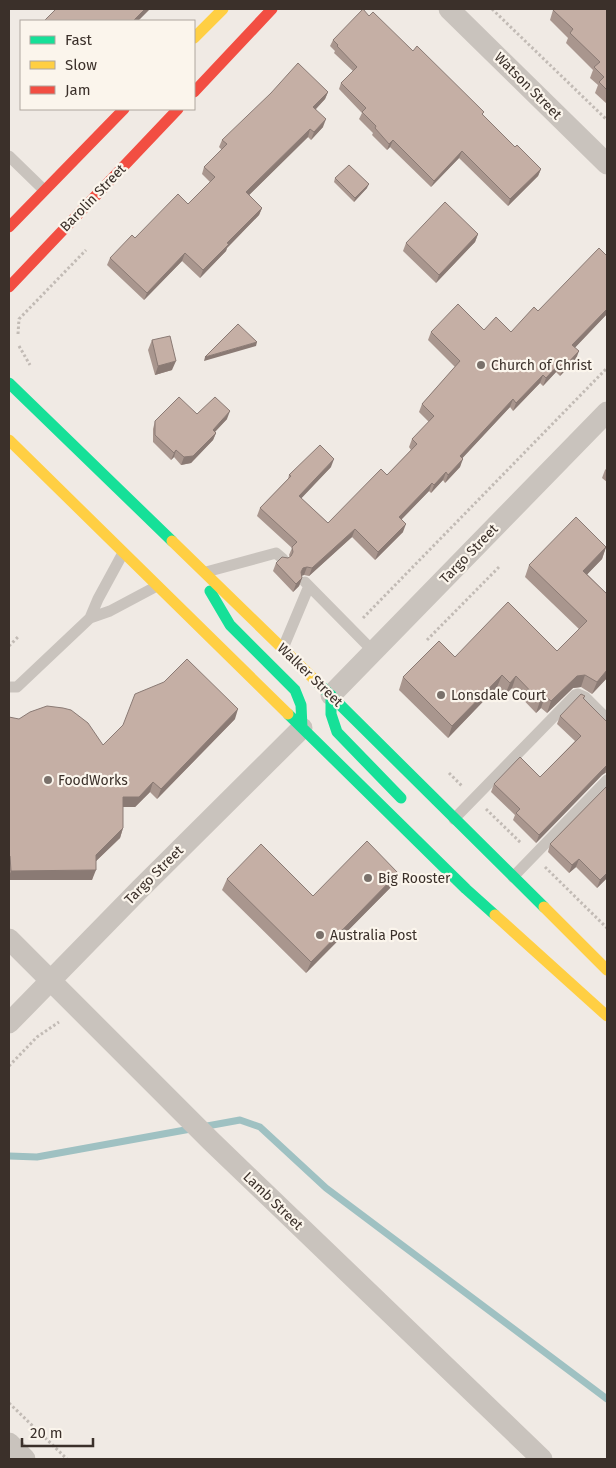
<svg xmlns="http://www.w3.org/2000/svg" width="616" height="1468" font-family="'Fira Sans',sans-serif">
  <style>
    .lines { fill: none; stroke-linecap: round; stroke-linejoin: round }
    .stream { stroke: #9fc1c2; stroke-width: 7 }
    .path { stroke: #c2bbb5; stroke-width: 3; stroke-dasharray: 2.5 2.5; stroke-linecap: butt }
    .lane { stroke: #c9c3bd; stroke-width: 11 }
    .street { stroke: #c9c3bd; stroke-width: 21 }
    .fast { stroke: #16e098; stroke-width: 11 }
    .slow { stroke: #ffcf43; stroke-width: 11 }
    .jam { stroke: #f24e42; stroke-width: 11 }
    .wall { fill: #a9968e }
    .shaded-wall { fill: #8a7a74 }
    .building { fill: #c5afa5; stroke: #8a7a74 }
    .poi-dot { fill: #7a716b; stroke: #fbf5ec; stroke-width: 2 }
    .labels { text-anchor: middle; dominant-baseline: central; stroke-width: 4.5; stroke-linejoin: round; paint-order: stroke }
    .street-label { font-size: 14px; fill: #3b302a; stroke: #fbf5ec }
    .poi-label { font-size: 14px; fill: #3b302a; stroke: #fbf5ec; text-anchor: start }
  </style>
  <rect width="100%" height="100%" fill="#f0eae4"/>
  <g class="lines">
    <!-- stream -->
    <path class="stream" d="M9 1156 37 1157 240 1120 260 1127 326 1188 607 1399"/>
    <!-- path -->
    <path class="path" d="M492 9 607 120
      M18 334 19 319 86 250
      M19 346 30 365
      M363 618 607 368
      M427 640 500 566
      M9 646 19 636
      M449 773 462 786
      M486 809 521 843
      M545 867 607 928
      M9 1066 37 1037 59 1022
      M9 1403 67 1459"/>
    <!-- lane -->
    <path class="lane" d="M9 156 44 190
      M206 572 276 553 283 559
      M305 582 374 652
      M90 618 98 599 123 553
      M283 648 309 586
      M9 687H17L90 618 110 611 157 586
      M454 819 575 695 578 694 585 697 607 719
      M513 877 607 780"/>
    <!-- street -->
    <path class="street" d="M449 9 607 164
      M331 695 607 412
      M9 939 211 1141 542 1459
      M9 1023 140 889 302 728
      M9 1443 25 1459"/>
    <!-- fast -->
    <path class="fast" d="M9 383 172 541
      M210 591 230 625 295 690 301 705 302 728
      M317 682 544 907
      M331 695V714L337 732 401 798
      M288 714 466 889 495 915"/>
    <!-- slow -->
    <path class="slow" d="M194 38 223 9
      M9 440 288 714
      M172 541 317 682
      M544 907 607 970
      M495 915 607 1016"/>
    <!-- jam -->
    <path class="jam" d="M194 92 272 9
      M9 227 124 109
      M9 287 178 109"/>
  </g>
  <!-- wall -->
  <path class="wall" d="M607 9V104L595 93 598 85 590 78 593 70 566 43 568 38 550 20 553 10Z
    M369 16 413 51 483 115 515 147 541 169 538 176 508 206 459 158 431 187 390 147 387 150 372 135 373 133 359 119 362 113 339 89 341 83 353 71 334 53 335 51 330 46 333 40Z
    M328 92 325 99 316 109 323 127 311 140 308 137 249 195 262 208 259 215 227 248 226 251 200 278 182 261 144 300 107 265 110 258 135 238 188 204 210 182 202 174 204 167 222 150 219 147 222 140Z
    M335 178 367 188 354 202 334 182Z
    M478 234 475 242 436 283 403 251 406 243Z
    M607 256V314L575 347 576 359 560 376 556 372 543 386 540 383 513 411 510 407 462 458 460 467 445 483 443 480 431 493 429 491 401 520 403 532 375 560 352 537 309 576 304 575 301 576 302 578 299 586 293 592 273 571 276 563 290 557 289 555 292 548 257 516 260 508 288 479 289 475 331 467 301 498 328 523 387 475 411 450 409 447 412 439 429 422 419 412 422 404 455 367 428 340 431 332 484 330 511 332Z
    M152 340 172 370 155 375 148 350Z
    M197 414 227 419 215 432 216 433 213 440 191 463 181 465 174 457 171 460 153 442V429L155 421Z
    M607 468V482L602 478 605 470Z
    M606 547 602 559 587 574 607 594V678L592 694 581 687 573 688 547 713 541 708 536 713 512 688 505 695 497 687 448 738 399 690 403 677 455 657 557 651 579 629 525 577 529 565Z
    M585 696 584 699 607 722V773H605L602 775 536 843 513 820 515 815 491 792 494 784 540 777 575 741 557 724 560 716Z
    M9 717 103 745 235 719 157 799 150 792 135 807H123V828L120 838 96 861 92 880H9Z
    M607 786V878L597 888 576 867 569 873 548 852 550 844Z
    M398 873 394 884 306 973 222 890 227 879 313 896Z"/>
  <!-- shaded-wall -->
  <path class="shaded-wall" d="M145 9H150L138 21H133Z
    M328 92 325 99 311 114 313 107Z
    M326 119 323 127 311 140 314 132Z
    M310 129 308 137 244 200 246 192Z
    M393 140 390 147 387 150 389 144Z
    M462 151 459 158 431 187 434 181Z
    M541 169 538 176 508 206 510 199Z
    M369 184 367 188 354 202 355 198Z
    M262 208 259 215 227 248 226 251 200 278 203 270 227 243Z
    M478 234 475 242 436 283 439 275Z
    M185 253 182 261 144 300 147 293Z
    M607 309V314L570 353 572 345Z
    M257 342 256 346 204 361 205 357Z
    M579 351 576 359 560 376 563 368Z
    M176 361 172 370 155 375 158 366Z
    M559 364 556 372 543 386 546 378Z
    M543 375 540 383 513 411 516 403Z
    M513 399 510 407 457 464 460 456Z
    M230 411 227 419 210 437 213 430Z
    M216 433 213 440 191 463 181 465 184 457Z
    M176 450 174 457 171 460 174 453Z
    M334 459 331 467 296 504 299 496Z
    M463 459 460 467 445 483 448 475Z
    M446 472 443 480 431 493 434 485Z
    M432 483 429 491 396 525 399 517Z
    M406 524 403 532 375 560 378 552Z
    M355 529 352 537 309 576 312 568Z
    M606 547 602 559 579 583 583 571Z
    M307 567 304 575 300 576 301 572 303 568Z
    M302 578 299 586 293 592 296 584Z
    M607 670V678L592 694 597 682Z
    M502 675 497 687 448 738 452 726Z
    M585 675 581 687 573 688 547 713 551 701 577 676Z
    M516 676 512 688 505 695 510 683Z
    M545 696 541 708 536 713 540 701Z
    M238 709 235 719 157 799 161 789Z
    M607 765 605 773 602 775 536 843 539 835 605 767Z
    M153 782 150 792 135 807H120L123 797Z
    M123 828 120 838 92 865 96 855Z
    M579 859 576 867 569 873 572 865Z
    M96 870 92 880H9V876L11 871Z
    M398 873 394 884 306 973 311 962Z
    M607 873V878L597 888 600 880Z"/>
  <!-- building -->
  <path class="building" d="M56 9H145L133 21H44Z
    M363 9 369 16 373 12 413 51 417 46 484 112 482 114 515 147 517 145 541 169 510 199 462 151 434 181 393 140 389 144 375 128 376 126 362 112 366 108 341 83 357 67 337 46 338 45 333 40Z
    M554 9H607V90L599 82 604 77 594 67 600 62 570 33 573 29 553 10Z
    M298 63 328 92 313 107 326 119 314 132 310 129 246 192 262 208 227 243 229 244 203 270 185 253 147 293 110 258 132 235 135 238 178 194 188 204 215 177 204 167 227 144 222 140 271 93Z
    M349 165 369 184 355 198 335 178Z
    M445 202 478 234 439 275 406 243Z
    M599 248 607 256V309L572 345 579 351 563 368 559 364 546 378 543 375 516 403 513 399 460 456 463 459 448 475 446 472 434 485 432 483 399 517 406 524 378 552 355 529 312 568 307 567 303 568 301 572 302 578 296 584 276 563 282 557 288 558 291 556 293 552 292 547 297 542 260 508 291 476 289 475 320 445 334 459 299 496 328 523 381 469 387 475 417 444 412 439 434 416 422 404 460 361 431 332 458 304 484 330 496 317 511 332 534 307 538 311Z
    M238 324 257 342 205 357Z
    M170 336 176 361 158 366 152 340Z
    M179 397 197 414 215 397 230 411 213 430 216 433 193 456 184 457 176 450 174 453 155 435V421Z
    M576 517 606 547 583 571 607 594V670L597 682 585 675 577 676 551 701 545 696 540 701 516 676 510 683 502 675 452 726 403 677 439 641 455 657 508 602 557 651 587 621 529 565Z
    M187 659 238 709 161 789 153 782 139 797H123V828L96 855V870L11 871 10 856 9 855V717L19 719 30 712 47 706 63 708 71 710 88 723 103 745 123 725 135 694 164 682Z
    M581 694 585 696 583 698 607 722V765L605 767 539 835 516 813 520 809 494 784 520 757 540 777 581 736 560 716Z
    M607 786V873L600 880 579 859 572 865 550 844Z
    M367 841 398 873 311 962 227 879 261 844 313 896Z"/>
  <!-- markers -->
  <g class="poi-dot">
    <circle cx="481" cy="365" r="5"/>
    <circle cx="441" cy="695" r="5"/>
    <circle cx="48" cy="780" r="5"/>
    <circle cx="368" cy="878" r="5"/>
    <circle cx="320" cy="935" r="5"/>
  </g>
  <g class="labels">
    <!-- street labels -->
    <g class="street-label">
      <text transform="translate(528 86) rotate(45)">Watson Street</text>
      <text transform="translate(93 198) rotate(-46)">Barolin Street</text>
      <text transform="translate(469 554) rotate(-46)">Targo Street</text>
      <text transform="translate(310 675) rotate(44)">Walker Street</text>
      <text transform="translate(154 875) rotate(-45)">Targo Street</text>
      <text transform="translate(273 1201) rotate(44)">Lamb Street</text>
    </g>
    <!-- poi labels -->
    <g class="poi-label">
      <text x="491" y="365">Church of Christ</text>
      <text x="451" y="695">Lonsdale Court</text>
      <text x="58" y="780">FoodWorks</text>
      <text x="378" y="878">Big Rooster</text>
      <text x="330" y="935">Australia Post</text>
    </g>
  </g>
  <!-- border -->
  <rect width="616" height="1468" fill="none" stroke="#3b302a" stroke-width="20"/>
  <!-- legend -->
  <rect x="20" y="20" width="175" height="90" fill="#fbf5ec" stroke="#aea69e"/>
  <rect x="30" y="36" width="25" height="8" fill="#16e098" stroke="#aea69e"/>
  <text x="65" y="45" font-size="15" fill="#3b302a">Fast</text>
  <rect x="30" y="61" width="25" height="8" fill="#ffcf43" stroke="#aea69e"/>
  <text x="65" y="70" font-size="15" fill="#3b302a">Slow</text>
  <rect x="30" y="86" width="25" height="8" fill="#f24e42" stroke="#aea69e"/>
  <text x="65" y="95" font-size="15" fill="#3b302a">Jam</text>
  <!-- scale -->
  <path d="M22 1438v8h71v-8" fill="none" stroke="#3b302a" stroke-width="2.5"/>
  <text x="30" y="1438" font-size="15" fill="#3b302a" stroke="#fbf5ec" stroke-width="4" paint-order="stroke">20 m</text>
</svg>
